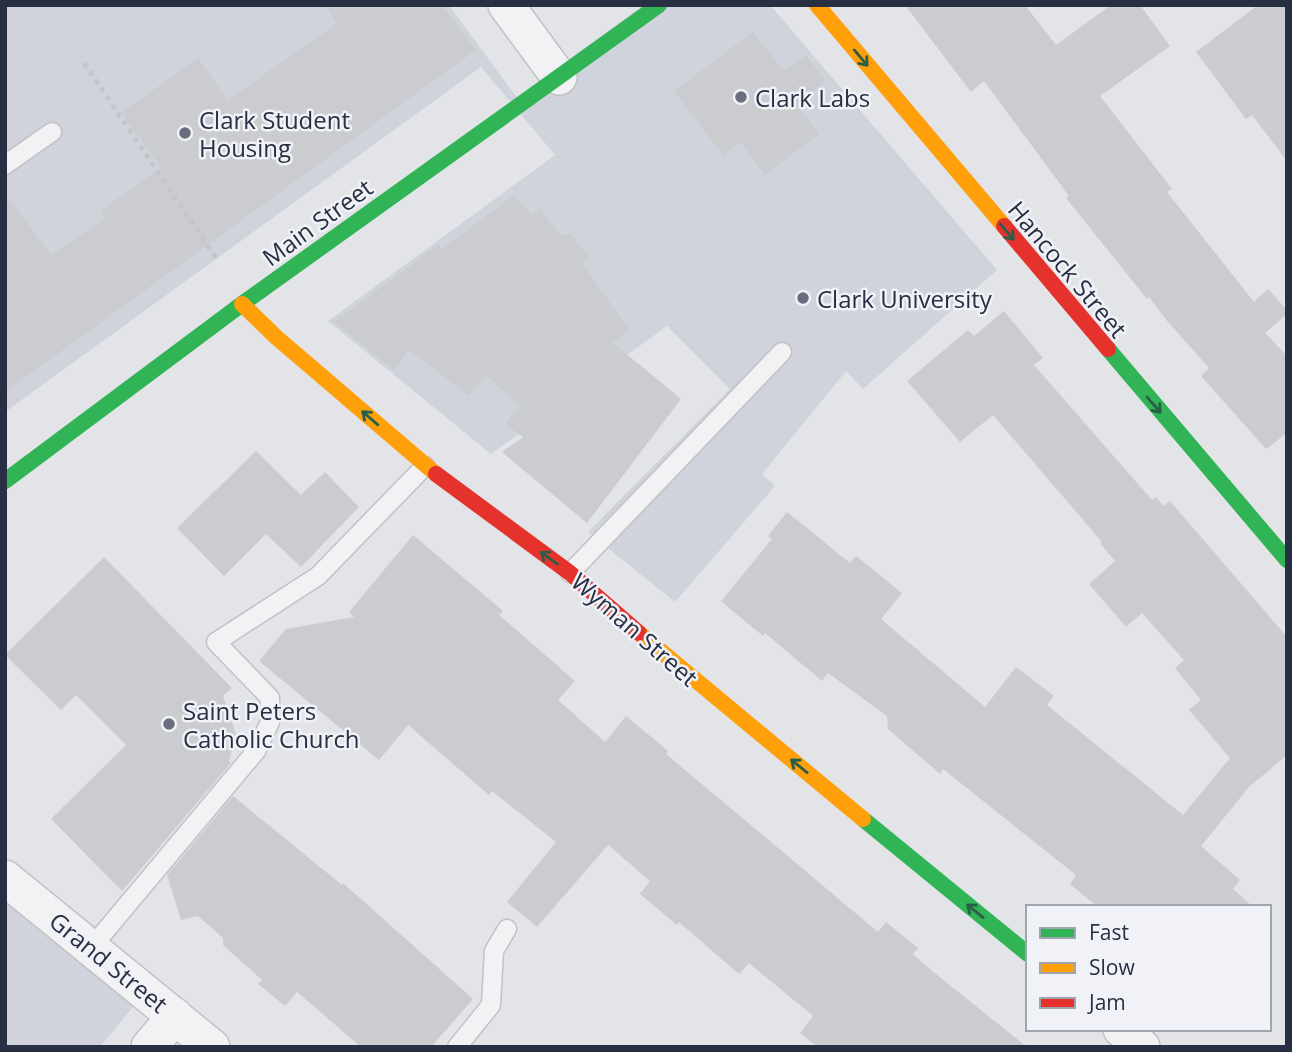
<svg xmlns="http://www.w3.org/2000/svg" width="1292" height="1052" font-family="'Open Sans',sans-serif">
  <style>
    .built { fill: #d0d3db }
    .building { fill: #caccd0 }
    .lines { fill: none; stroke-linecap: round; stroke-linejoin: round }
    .lane-casing { stroke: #c0c2c6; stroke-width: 21 }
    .street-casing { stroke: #c0c2c6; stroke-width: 38 }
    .path { stroke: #c3c5c9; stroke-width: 4.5; stroke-dasharray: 5 5; stroke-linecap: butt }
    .lane { stroke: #f2f2f4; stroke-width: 18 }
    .street { stroke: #f2f2f4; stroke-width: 35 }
    .fast { stroke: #30b455; stroke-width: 16 }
    .slow { stroke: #ff9f0a; stroke-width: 16 }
    .jam { stroke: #e5322d; stroke-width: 16 }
    .oneway { stroke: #2b5e49 }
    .poi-dot { fill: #696e7c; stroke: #f0f2f7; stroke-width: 2.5 }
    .labels { text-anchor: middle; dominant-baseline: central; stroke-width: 5; stroke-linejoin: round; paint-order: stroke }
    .poi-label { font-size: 24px; fill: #282f42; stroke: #f0f2f7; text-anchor: start }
    .street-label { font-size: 24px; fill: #282f42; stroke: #f0f2f7 }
  </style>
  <rect width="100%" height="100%" fill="#e2e4e8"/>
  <!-- built -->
  <path class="built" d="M5 5H449L517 98 643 5H770L997 270 863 389 846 371 762 474 775 486 675 602 588 532 730 389 667 326 491 454 328 321 555 155 481 67 5 412Z
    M5 882 142 996 100 1047H5Z"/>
  <!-- building -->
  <path class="building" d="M325 5H442L476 50 5 392V193L51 255 105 218 100 211 161 168 121 113 198 58 228 100 337 23Z
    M905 5H1025L1056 45 1111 5H1140L1170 46 1100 96 1172 189 1167 192 1254 302 1268 289 1287 310V314L1265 333 1287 356V433L1266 449 1201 376 1209 368 1168 322 1149 297 1147 299 1066 198 1069 196 984 81 971 92Z
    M1258 5H1287V161L1252 115 1246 119 1196 52Z
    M753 32 784 71 806 55 826 81 797 104 819 134 765 175 740 142 723 155 674 91Z
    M513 196 532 214 540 208 561 236 570 233 588 256 582 263 630 331 612 342 681 399 587 523 502 452 523 437 505 424 520 406 487 376 468 395 409 350 394 370 334 322 438 245 442 249Z
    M1004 311 1043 358 1034 365 1152 500 1156 497 1163 506 1170 501 1287 637V755L1249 787 1201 846 1240 880 1233 889 1253 907H1098L1070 884 1076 875 943 769 940 774 888 729 887 716 828 673 822 681 765 633 763 636 721 601 772 539 768 536 787 512 850 563 856 556 902 593 881 619 985 707 1016 667 1054 696 1047 705 1183 815 1230 758 1189 710 1201 700 1175 668 1184 660 1142 613 1126 627 1089 584 1115 561 1100 543 1102 542 993 415 960 442 907 381 968 330 974 336Z
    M256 451 301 495 325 472 359 507 301 567 266 534 224 576 177 528Z
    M413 535 503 611 499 615 575 681 558 700 605 742 626 716 668 751 666 754 878 932 886 922 918 948 913 954 931 970 1027 1047H818L800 1033 813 1016 749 963 739 974 679 922 677 925 640 894 650 881 608 845 537 927 507 902 556 842 492 791 489 795 408 725 379 760 259 661 286 629 354 617 349 612Z
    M104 557 232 688 223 696 236 734 229 761 231 763 122 891 51 819 126 745 76 695 61 710 5 655Z
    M233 796 342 885 343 883 473 999 431 1047H361L297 992 285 1006 258 984 262 980 223 945V938L198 916 181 920 167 875Z"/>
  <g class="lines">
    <defs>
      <path id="lane" d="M5 165 52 132
        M570 573 782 352
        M91 948 256 751 270 722V698L216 642 318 576 425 466
        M457 1047 491 1005 494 951 507 929"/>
      <path id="street" d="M506 5 559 77
        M5 878 212 1047
        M1121 1029 1142 1047
        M149 1047 175 1016"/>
    </defs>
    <!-- lane casing -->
    <use href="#lane" class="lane-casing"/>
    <!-- street casing -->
    <use href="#street" class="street-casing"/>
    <!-- path -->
    <path class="path" d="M84 63 216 258"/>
    <!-- lane -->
    <use href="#lane" class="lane"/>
    <!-- street -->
    <use href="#street" class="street"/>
    <!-- fast -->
    <path class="fast" d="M1108 349 1287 560
      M5 481 242 304 659 5
      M863 819 1028 954"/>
    <!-- slow -->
    <path class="slow" d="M817 5 1004 226
      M242 304 276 337 436 474
      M639 633 863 819"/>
    <!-- jam -->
    <path class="jam" d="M1004 226 1108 349
      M436 474 570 573 639 633"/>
  </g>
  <!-- one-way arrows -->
  <defs><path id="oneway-shaft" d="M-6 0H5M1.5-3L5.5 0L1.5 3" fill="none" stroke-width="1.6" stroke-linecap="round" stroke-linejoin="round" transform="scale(1.75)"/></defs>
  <g class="oneway">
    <use href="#oneway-shaft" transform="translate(861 58) rotate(50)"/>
    <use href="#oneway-shaft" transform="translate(1007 232) rotate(50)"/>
    <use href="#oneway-shaft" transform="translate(1154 405) rotate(49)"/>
    <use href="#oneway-shaft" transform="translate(370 418) rotate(-139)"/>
    <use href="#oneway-shaft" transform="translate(549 558) rotate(-144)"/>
    <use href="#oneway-shaft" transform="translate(799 766) rotate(-141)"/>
    <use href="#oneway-shaft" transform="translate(975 911) rotate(-141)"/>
  </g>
  <!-- markers -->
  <g class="poi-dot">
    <circle cx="741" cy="97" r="7"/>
    <circle cx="185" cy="133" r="7"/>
    <circle cx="803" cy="298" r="7"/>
    <circle cx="169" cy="724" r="7"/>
  </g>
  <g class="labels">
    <!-- poi labels -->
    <g class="poi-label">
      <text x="755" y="97">Clark Labs</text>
      <text x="199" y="119">Clark Student<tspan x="199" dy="28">Housing</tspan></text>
      <text x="817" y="298">Clark University</text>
      <text x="183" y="710">Saint Peters<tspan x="183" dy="28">Catholic Church</tspan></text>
    </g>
    <!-- street labels -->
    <g class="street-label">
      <text transform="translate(317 222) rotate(-36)">Main Street</text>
      <text transform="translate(1068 269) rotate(50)">Hancock Street</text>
      <text transform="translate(635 629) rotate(41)">Wyman Street</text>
      <text transform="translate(109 962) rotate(39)">Grand Street</text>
    </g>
  </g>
  <!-- border -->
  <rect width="1292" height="1052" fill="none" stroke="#282f42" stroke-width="14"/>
  <!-- legend -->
  <rect x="1026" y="905" width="245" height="126" fill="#f0f2f7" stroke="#a0a4af" stroke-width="2"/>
  <rect x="1040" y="928" width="35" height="10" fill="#30b455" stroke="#a0a4af" stroke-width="2"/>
  <text x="1089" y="940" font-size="21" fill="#282f42">Fast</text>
  <rect x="1040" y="963" width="35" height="10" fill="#ff9f0a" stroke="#a0a4af" stroke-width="2"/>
  <text x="1089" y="975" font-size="21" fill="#282f42">Slow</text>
  <rect x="1040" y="998" width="35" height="10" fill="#e5322d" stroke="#a0a4af" stroke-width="2"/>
  <text x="1089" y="1010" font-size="21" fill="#282f42">Jam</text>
</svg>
